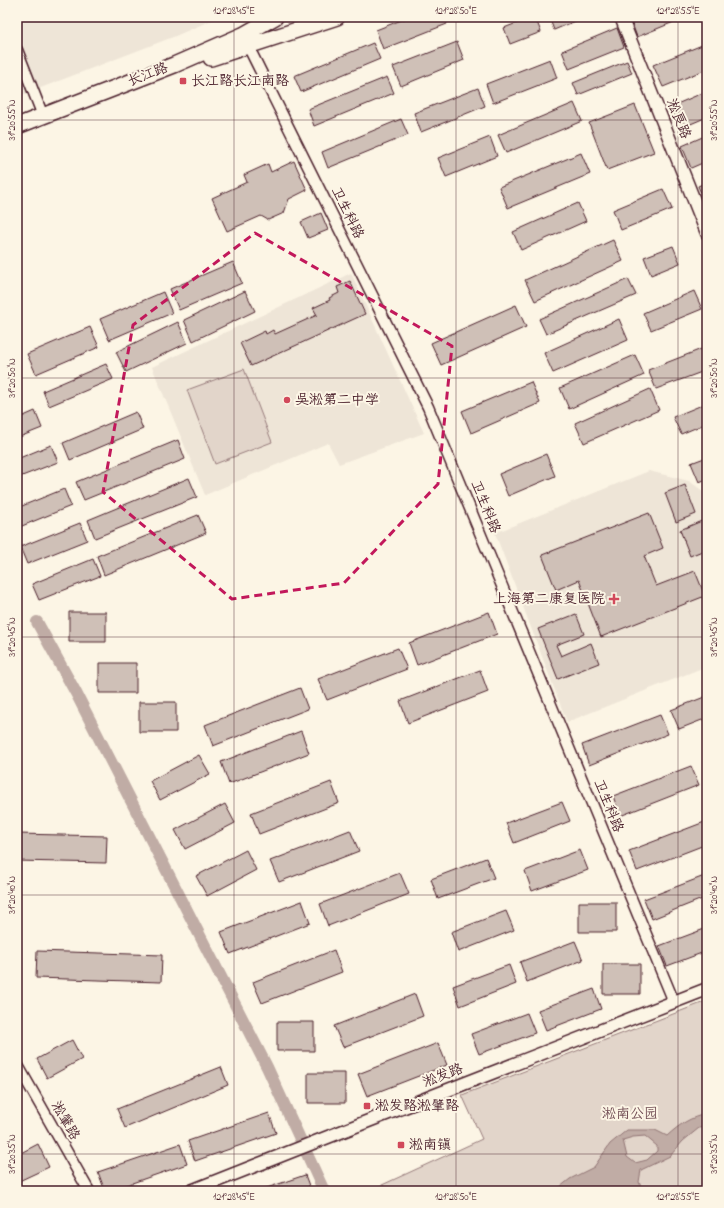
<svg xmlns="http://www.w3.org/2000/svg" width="724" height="1208" font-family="'Indie Flower','LXGW WenKai TC',sans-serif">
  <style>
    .built { fill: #eee5d7 }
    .green { fill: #e2d5ca; stroke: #967a7a }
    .water { fill: #c0aca5; stroke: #917474; fill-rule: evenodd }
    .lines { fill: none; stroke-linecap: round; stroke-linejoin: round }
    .canal { stroke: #c0aca5; stroke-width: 12 }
    .building { fill: #cfc0b7; stroke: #4a1f2b }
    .minor-casing { stroke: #4a1f2b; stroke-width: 13 }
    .tertiary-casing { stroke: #4a1f2b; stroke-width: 15 }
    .primary-casing { stroke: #4a1f2b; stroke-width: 18 }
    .minor { stroke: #fcf5e5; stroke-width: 10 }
    .tertiary { stroke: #fcf5e5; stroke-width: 12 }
    .primary { stroke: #fcf5e5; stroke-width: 15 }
    .marked { fill: none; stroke: #c2185b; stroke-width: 3; stroke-dasharray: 8 5; stroke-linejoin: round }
    .ticks { fill: none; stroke: #4a1f2b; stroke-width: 1; stroke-opacity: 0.45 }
    .poi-dot { fill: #d1495b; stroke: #fcf5e5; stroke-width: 1.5 }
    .labels { text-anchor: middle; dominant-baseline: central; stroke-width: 4; stroke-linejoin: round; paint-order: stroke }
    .street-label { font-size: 14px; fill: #4a1f2b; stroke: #fcf5e5 }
    .poi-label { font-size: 14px; fill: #4a1f2b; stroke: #fcf5e5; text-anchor: start }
    .park-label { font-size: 14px; fill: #704c53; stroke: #fcf5e5 }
    .neatline { fill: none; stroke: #4a1f2b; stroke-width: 1.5 }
    .ticks-label { font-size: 10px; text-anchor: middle; fill: #4a1f2b }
  </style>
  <rect width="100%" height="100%" fill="#fcf5e5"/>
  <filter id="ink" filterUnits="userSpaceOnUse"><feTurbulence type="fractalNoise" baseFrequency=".025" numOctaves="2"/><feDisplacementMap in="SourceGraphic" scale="8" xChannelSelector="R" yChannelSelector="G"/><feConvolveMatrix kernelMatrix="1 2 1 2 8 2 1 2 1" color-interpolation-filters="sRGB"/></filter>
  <g filter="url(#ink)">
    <!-- built -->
    <path class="built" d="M17 17H219L173 37 17 97Z
      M351 273 424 433 339 464 328 443 205 495 152 367Z
      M649 471 689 481 707 494V666L567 722 495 533Z"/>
    <!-- green -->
    <path class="green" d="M244 369 272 442 215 464 187 390Z
      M707 1001V1191H369L482 1139 462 1095Z"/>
    <!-- water -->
    <path class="water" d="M707 1114V1127L699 1128 683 1141 670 1156 641 1170 639 1182 643 1191H555L570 1179 594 1167 610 1144 627 1130H655L667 1136C679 1125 690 1117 707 1114ZM645 1136 657 1146V1151L647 1160 635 1163 627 1157 623 1140 633 1137Z"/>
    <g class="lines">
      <!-- canal -->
      <path class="canal" d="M37 622 76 693 267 1067 324 1191"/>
    </g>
    <!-- building -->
    <path class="building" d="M409 17H444L447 24 383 49 376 30Z
      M532 17H535L541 32 510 44 504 28Z
      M549 17H585L554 30Z
      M640 17H686L637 37 631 21Z
      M617 28 624 47 569 69 562 51Z
      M457 42 464 60 401 86 393 67Z
      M373 43 380 59 301 92 294 76Z
      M707 43V69L663 87 653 65Z
      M550 59 557 78 493 103 486 84Z
      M627 61 632 73 578 95 573 83Z
      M387 77 394 93 314 126 308 109Z
      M478 88 485 106 421 132 414 113Z
      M707 91V117L679 129 670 107Z
      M574 103 582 121 506 153 498 135Z
      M635 105 654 152 607 170 589 123Z
      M401 119 408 135 328 168 322 152Z
      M707 135V161L691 168 682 146Z
      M490 137 497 156 446 177 438 158Z
      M581 153 590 174 508 208 499 187Z
      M294 161 307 190 289 199 284 213 268 220 261 216 227 231 212 198 247 182 244 175 268 164 271 172Z
      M707 182V207L698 186Z
      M663 189 672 209 621 230 613 210Z
      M578 203 586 221 521 250 513 232Z
      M321 213 328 230 308 238 301 222Z
      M613 240 623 261 535 301 525 280Z
      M673 246 680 263 651 275 644 257Z
      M233 262 242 283 179 310 170 289Z
      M628 279 636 295 546 334 539 319Z
      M350 281 365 314 251 366 240 343 265 331 266 334 273 330 275 334 317 315 313 308 330 300 329 298 339 293 337 287Z
      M245 291 255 311 193 341 184 320Z
      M694 291 702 309 651 330 643 313Z
      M163 292 172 313 109 340 100 319Z
      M516 305 526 327 441 365 431 343Z
      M619 319 628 340 553 373 544 353Z
      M178 322 187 343 126 372 116 352Z
      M90 327 99 347 36 374 27 354Z
      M704 348 707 356V370L656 389 648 370Z
      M635 355 644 375 569 409 560 388Z
      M106 364 113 379 49 406 43 391Z
      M531 382 540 403 471 433 462 411Z
      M650 389 659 410 584 443 575 423Z
      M707 403V423L681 434 673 417Z
      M35 411 42 428 17 438V419Z
      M136 412 143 429 70 460 63 443Z
      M178 440 185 459 84 500 76 482Z
      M51 445 58 462 17 478V459Z
      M546 454 555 476 508 496 499 474Z
      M707 457V479L699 482 691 463Z
      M189 478 197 497 95 538 88 520Z
      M685 485 696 514 676 522 665 493Z
      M64 489 71 506 17 528V508Z
      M649 513 663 548 644 556 656 586 695 571 705 596 601 637 579 580 556 590 542 555Z
      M198 515 206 533 104 575 97 556Z
      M704 520 707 527V549L690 556 680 530Z
      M80 523 87 540 27 564 20 547Z
      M93 559 100 576 39 600 32 584Z
      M69 612H106V642H69Z
      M489 612 497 634 417 665 409 643Z
      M576 614 584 634 556 645 561 656 591 643 599 663 558 679 538 629Z
      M398 648 407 669 327 700 318 679Z
      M99 663H136V693H99Z
      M480 670 488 692 408 723 400 701Z
      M300 688 308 709 213 746 205 725Z
      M707 696V718L679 729 671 710Z
      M139 702H176V732H139Z
      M660 715 668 734 589 765 582 745Z
      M301 731 309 753 229 784 221 762Z
      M199 755 210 774 160 800 150 781Z
      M691 766 699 785 620 816 613 796Z
      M331 782 339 803 259 834 251 813Z
      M562 802 570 821 514 843 506 823Z
      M225 804 235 823 185 849 175 830Z
      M707 821V844L637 871 629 851Z
      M350 830 359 851 279 882 270 861Z
      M17 834 107 836 106 863 17 861Z
      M246 850 256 870 207 896 196 876Z
      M580 850 588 870 532 891 525 871Z
      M486 858 494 878 438 899 431 879Z
      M400 873 409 894 328 926 320 904Z
      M707 875V897L652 919 644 899Z
      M302 901 310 923 230 954 221 932Z
      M579 902H616V932H579Z
      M506 911 514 930 458 952 451 932Z
      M707 928V951L667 966 659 946Z
      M575 941 583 960 527 982 520 962Z
      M334 950 342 972 262 1003 253 982Z
      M37 951 162 955 161 982 36 978Z
      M603 964H640V994H603Z
      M509 965 516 984 460 1006 453 986Z
      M594 989 601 1009 546 1030 538 1010Z
      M415 994 423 1016 343 1047 334 1026Z
      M527 1013 535 1033 479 1054 471 1034Z
      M277 1022H314V1051H277Z
      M72 1040 82 1059 47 1078 37 1059Z
      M438 1043 447 1065 367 1096 358 1074Z
      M221 1067 228 1085 125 1128 117 1109Z
      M308 1073H345V1103H308Z
      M269 1113 276 1133 195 1161 188 1141Z
      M38 1144 49 1167 17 1182V1155Z
      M180 1144 187 1164 109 1191H105L98 1172Z
      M305 1175 311 1191H258Z"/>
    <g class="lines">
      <defs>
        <path id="minor" d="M246 42 428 407 674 1002
          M17 50 43 116
          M17 1064 89 1191"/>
        <path id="tertiary" d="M621 17 707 233
          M191 1191 371 1120 707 989"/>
        <path id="primary" d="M211 58 337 17
          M17 126 174 65 243 35 275 17"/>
      </defs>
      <!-- minor casing -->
      <use href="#minor" class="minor-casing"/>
      <!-- tertiary casing -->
      <use href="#tertiary" class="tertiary-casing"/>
      <!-- primary casing -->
      <use href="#primary" class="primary-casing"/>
      <!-- minor -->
      <use href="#minor" class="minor"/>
      <!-- tertiary -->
      <use href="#tertiary" class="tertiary"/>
      <!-- primary -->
      <use href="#primary" class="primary"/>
    </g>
  </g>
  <!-- marked area -->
  <path class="marked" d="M255 233 452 346 438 484 344 583 232 599 103 492 133 325Z"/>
  <!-- ticks -->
  <path class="ticks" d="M234 17V1191M456 17V1191M678 17V1191M17 120H707M17 378H707M17 637H707M17 895H707M17 1154H707"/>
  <!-- markers -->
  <g class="poi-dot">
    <rect x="179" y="77" width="8" height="8" rx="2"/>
    <circle cx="287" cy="400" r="4"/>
    <path d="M612 593h4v4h4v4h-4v4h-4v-4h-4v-4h4z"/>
    <rect x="363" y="1102" width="8" height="8" rx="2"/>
    <rect x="397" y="1141" width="8" height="8" rx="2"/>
  </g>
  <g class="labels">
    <!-- street labels -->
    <g class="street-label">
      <text transform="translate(148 75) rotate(-21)">长江路</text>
      <text transform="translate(678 119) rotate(68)">淞良路</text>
      <text transform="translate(347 213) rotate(64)">卫生科路</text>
      <text transform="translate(485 507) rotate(68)">卫生科路</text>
      <text transform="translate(608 806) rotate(68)">卫生科路</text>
      <text transform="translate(443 1076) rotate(-21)">淞发路</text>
      <text transform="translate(65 1121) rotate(60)">淞肇路</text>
    </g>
    <!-- poi labels -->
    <g class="poi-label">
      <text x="191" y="81">长江路长江南路</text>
      <text x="295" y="400">吴淞第二中学</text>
      <text x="605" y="599" text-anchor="end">上海第二康复医院</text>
      <text x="375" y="1106">淞发路淞肇路</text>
      <text x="409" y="1145">淞南镇</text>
    </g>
    <!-- park labels -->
    <g class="park-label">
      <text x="630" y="1114">淞南公园</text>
    </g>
  </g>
  <!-- margin -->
  <rect width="724" height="1208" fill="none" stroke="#fcf5e5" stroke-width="44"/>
  <rect x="22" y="22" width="680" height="1164" class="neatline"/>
  <g class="ticks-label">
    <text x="234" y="14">121°28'45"E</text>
    <text x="456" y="14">121°28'50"E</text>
    <text x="678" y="14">121°28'55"E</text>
    <text transform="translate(11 120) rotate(-90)" y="4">31°20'55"N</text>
    <text transform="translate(713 120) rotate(-90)" y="4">31°20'55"N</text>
    <text transform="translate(11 378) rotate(-90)" y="4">31°20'50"N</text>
    <text transform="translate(713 378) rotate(-90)" y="4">31°20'50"N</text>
    <text transform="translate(11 637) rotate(-90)" y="4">31°20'45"N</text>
    <text transform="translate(713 637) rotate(-90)" y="4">31°20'45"N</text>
    <text transform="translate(11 895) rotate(-90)" y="4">31°20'40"N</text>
    <text transform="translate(713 895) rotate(-90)" y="4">31°20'40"N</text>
    <text transform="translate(11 1154) rotate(-90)" y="4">31°20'35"N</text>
    <text transform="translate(713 1154) rotate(-90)" y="4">31°20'35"N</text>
    <text x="234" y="1200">121°28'45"E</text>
    <text x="456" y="1200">121°28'50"E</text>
    <text x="678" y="1200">121°28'55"E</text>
  </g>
</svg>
